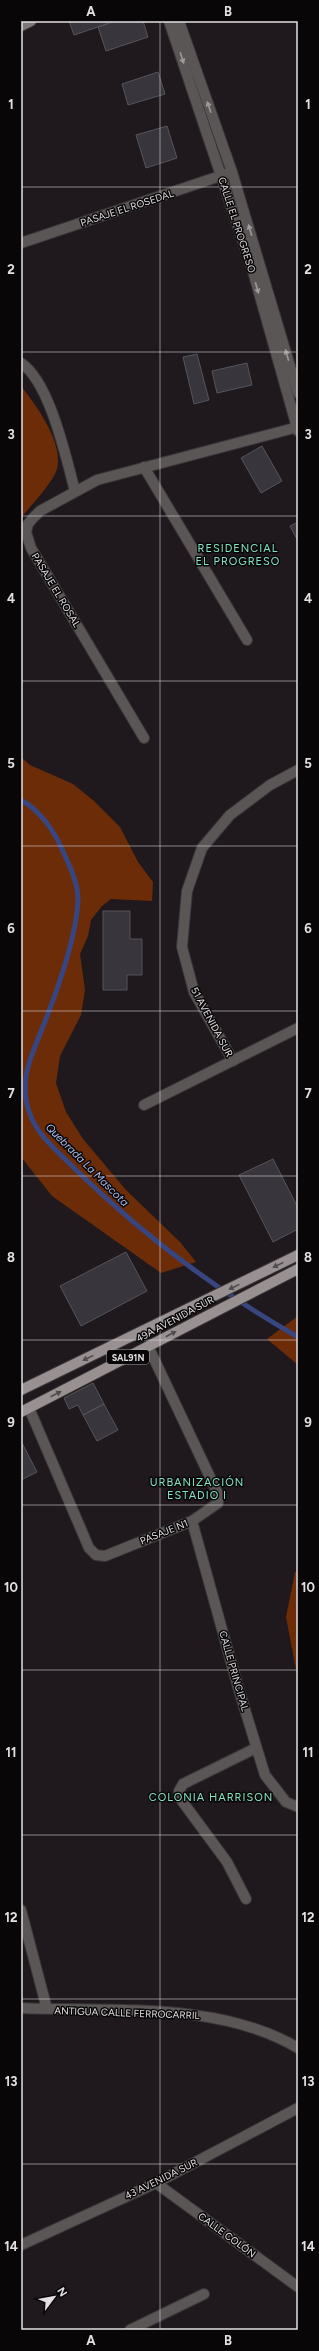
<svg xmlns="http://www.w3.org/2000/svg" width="319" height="2351" font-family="Figtree,sans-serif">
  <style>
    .forest { fill: #6c2c07 }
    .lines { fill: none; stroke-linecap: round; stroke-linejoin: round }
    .stream { stroke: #374581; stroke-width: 5 }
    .building { fill: #38353c; stroke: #56535b }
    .minor-casing { stroke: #3a3539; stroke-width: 12 }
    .tertiary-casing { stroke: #3a3539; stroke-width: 12 }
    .secondary-casing { stroke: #3a3539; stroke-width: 12 }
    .primary-casing { stroke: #3a3539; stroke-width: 12 }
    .minor { stroke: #5a5656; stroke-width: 10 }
    .tertiary { stroke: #5a5656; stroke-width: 10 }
    .secondary { stroke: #7e7777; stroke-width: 10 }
    .primary { stroke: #999191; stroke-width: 10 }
    .oneway { fill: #9e9a9c }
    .oneway2 { fill: #504c4c }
    .grid { fill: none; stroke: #e3dfe2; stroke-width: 1; stroke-opacity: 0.55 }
    .labels { text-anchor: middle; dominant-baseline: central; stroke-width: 3; stroke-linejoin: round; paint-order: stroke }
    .shield { fill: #080607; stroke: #a19ea0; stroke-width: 1 }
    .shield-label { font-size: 9px; font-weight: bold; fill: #e3dfe2 }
    .street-label { font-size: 10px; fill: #e3dfe2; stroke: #080607 }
    .neighbourhood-label { font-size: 11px; letter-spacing: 1px; fill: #85e3c5; stroke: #080607 }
    .water-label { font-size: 11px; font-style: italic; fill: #acbdf3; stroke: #080607 }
    .neatline { fill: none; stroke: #e3dfe2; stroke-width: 1.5 }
    .grid-label { font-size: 13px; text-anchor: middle; font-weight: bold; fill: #e3dfe2 }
  </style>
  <rect width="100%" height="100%" fill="#1f191d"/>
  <!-- forest -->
  <path class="forest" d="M21 386C36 405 68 448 55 474 47 489 32 504 21 518Z
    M21 757 30 765 73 784 94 801 120 827 138 862 153 882 152 901 111 899 102 906 91 920 88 936 80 954 85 990 81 1015 60 1056 56 1083 66 1112 83 1139 126 1190 180 1242 196 1262 161 1273 52 1196 21 1157Z
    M298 1316V1365L267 1339Z
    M298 1571V1680L286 1617 295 1572Z"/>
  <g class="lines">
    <!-- stream -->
    <path class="stream" d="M21 800C39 810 53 829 61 847 68 862 77 880 78 897 78 932 57 992 44 1024 32 1055 17 1081 30 1114 38 1137 60 1153 76 1170 145 1237 215 1290 298 1337"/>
  </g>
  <!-- building -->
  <path class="building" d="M69 21H106L107 24 74 35Z
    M115 21H143L148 37 106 51 98 27Z
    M158 72 165 94 128 105 122 84Z
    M167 126 177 158 146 168 136 135Z
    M197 354 209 400 194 404 183 357Z
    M247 363 252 385 217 393 212 371Z
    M262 446 282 481 261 493 241 458Z
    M298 522V541L290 526Z
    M103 911H130V939H142V975H127V990H103Z
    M273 1159 298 1208V1229L273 1242 239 1175Z
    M126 1252 147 1291 81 1326 60 1286Z
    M93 1383 104 1404 83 1415 78 1405 69 1409 64 1398Z
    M104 1404 118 1430 97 1441 83 1415Z
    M21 1441 37 1472 21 1480Z"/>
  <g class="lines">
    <defs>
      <path id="minor" d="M21 243 232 172
        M21 363C50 382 66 458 75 491
        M144 467 247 640
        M144 738 31 548 26 532 28 524 33 518 40 511 97 480 298 427
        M233 1061 194 992 182 947 187 891 202 848 230 815 270 785 298 770
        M144 1105 298 1028
        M29 1408 89 1548 96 1555 105 1556 192 1521 218 1503V1494L148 1346
        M192 1521 238 1687 265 1775 286 1802 298 1807
        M246 1899 227 1862 182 1801 179 1791 183 1784 256 1748
        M21 1910 47 2009
        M21 2008C111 2012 219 2001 298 2048
        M156 2183 298 2287
        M21 2245 156 2183 298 2108
        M130 2330 204 2294"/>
      <path id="tertiary" d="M169 21 252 268 298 431
        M179 21 232 172 298 393"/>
      <path id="secondary" d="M21 26 31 21"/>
      <path id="primary" d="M21 1390 298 1255
        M21 1412 298 1269"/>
    </defs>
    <!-- minor casing -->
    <use href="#minor" class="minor-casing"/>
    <!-- tertiary casing -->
    <use href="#tertiary" class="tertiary-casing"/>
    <!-- secondary casing -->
    <use href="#secondary" class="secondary-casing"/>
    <!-- primary casing -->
    <use href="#primary" class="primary-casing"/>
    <!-- minor -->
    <use href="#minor" class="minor"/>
    <!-- tertiary -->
    <use href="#tertiary" class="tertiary"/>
    <!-- secondary -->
    <use href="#secondary" class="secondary"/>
    <!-- primary -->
    <use href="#primary" class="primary"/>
  </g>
  <!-- one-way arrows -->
  <defs><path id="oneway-solid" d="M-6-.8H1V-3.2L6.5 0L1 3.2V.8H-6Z"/></defs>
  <g class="oneway">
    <use href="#oneway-solid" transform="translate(182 58) rotate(72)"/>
    <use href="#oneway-solid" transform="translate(209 107) rotate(-109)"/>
    <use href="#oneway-solid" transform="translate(250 230) rotate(-107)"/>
    <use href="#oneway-solid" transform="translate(257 288) rotate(74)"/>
    <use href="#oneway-solid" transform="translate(287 355) rotate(-106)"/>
  </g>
  <g class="oneway2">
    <use href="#oneway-solid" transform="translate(278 1265) rotate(154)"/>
    <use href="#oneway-solid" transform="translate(234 1287) rotate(154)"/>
    <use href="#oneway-solid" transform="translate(171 1334) rotate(-28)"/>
    <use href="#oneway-solid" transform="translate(88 1358) rotate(154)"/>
    <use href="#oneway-solid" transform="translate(56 1394) rotate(-27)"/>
  </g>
  <!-- grid -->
  <path class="grid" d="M160 21V2330M21 187H298M21 352H298M21 516H298M21 681H298M21 846H298M21 1011H298M21 1176H298M21 1340H298M21 1505H298M21 1670H298M21 1835H298M21 1999H298M21 2164H298"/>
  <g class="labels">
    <!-- shield labels -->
    <rect class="shield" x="107" y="1350" width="42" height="14" rx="3"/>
    <g class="shield-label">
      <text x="128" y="1357">SAL91N</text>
    </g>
    <!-- street labels -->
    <g class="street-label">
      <text transform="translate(127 208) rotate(-18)">PASAJE EL ROSEDAL</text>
      <text transform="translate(237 225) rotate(72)">CALLE EL PROGRESO</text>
      <text transform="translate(56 590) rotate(59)">PASAJE EL ROSAL</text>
      <text transform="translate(212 1022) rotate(62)">51 AVENIDA SUR</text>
      <text transform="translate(175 1319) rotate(-28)">49A AVENIDA SUR</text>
      <text transform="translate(164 1532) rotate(-22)">PASAJE N1</text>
      <text transform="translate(234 1671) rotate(74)">CALLE PRINCIPAL</text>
      <text transform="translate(127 2013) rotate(2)">ANTIGUA CALLE FERROCARRIL</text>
      <text transform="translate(161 2179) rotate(-26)">43 AVENIDA SUR</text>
      <text transform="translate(227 2235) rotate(36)">CALLE COLÓN</text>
    </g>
    <!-- neighbourhood labels -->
    <g class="neighbourhood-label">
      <text x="238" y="548">RESIDENCIAL<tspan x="238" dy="13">EL PROGRESO</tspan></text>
      <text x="197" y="1482">URBANIZACIÓN<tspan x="197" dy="13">ESTADIO I</tspan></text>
      <text x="211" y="1797">COLONIA HARRISON</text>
    </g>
    <!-- water labels -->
    <g class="water-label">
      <text transform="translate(87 1165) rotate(45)">Quebrada La Mascota</text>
    </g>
  </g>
  <!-- border -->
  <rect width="319" height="2351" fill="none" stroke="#080607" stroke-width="44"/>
  <!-- north arrow -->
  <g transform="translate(54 2297) rotate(58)" stroke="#080607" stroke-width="3" paint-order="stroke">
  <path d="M0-3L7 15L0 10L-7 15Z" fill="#e3dfe2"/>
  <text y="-6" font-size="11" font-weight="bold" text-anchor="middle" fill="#e3dfe2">N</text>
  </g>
  <rect x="22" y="22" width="275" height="2307" class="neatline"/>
  <g class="grid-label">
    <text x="91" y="16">A</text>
    <text x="228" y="16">B</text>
    <text x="11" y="109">1</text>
    <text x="308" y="109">1</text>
    <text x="11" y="274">2</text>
    <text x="308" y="274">2</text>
    <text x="11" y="439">3</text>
    <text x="308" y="439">3</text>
    <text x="11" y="603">4</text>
    <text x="308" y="603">4</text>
    <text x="11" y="768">5</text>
    <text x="308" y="768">5</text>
    <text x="11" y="933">6</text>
    <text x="308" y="933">6</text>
    <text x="11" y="1098">7</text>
    <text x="308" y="1098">7</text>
    <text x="11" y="1262">8</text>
    <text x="308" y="1262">8</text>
    <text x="11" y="1427">9</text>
    <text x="308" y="1427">9</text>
    <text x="11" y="1592">10</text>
    <text x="308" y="1592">10</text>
    <text x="11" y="1757">11</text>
    <text x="308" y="1757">11</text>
    <text x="11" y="1922">12</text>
    <text x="308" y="1922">12</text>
    <text x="11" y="2086">13</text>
    <text x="308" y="2086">13</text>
    <text x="11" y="2251">14</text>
    <text x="308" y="2251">14</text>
    <text x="91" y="2345">A</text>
    <text x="228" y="2345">B</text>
  </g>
</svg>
